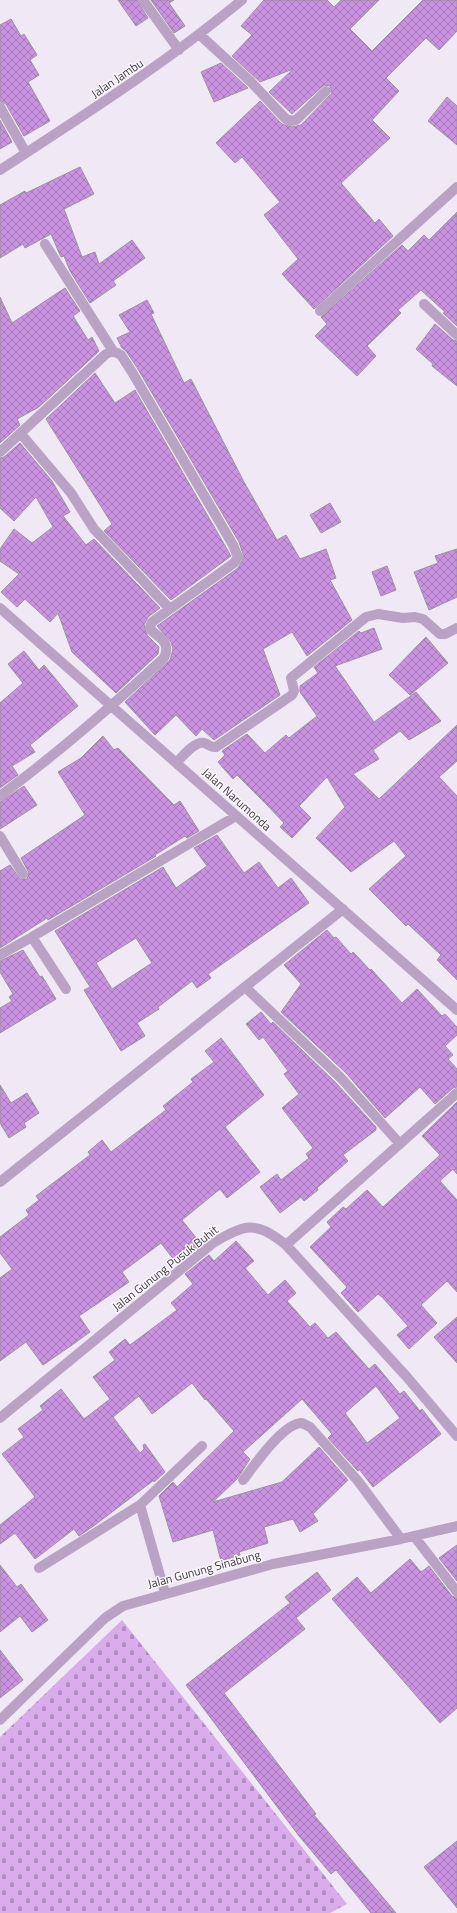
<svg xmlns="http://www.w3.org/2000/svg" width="457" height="1913" font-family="'Titillium Web',sans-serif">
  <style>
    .cemetery { fill: url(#cemetery-stones) }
    .building { fill: url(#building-cross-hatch); stroke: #9b929e; fill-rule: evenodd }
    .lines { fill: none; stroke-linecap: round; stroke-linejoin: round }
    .minor { stroke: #b9a2c4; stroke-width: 10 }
    .labels { text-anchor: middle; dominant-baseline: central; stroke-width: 3; stroke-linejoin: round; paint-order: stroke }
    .street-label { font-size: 12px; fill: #3e3b40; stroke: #fcf6fe }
  </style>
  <defs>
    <pattern id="cemetery-stones" width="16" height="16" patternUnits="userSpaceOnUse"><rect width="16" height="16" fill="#d9adec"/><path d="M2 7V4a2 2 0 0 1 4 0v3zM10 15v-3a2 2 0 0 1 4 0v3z" fill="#b18ec1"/></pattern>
    <pattern id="building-cross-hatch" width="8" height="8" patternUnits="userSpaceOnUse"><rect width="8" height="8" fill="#ca93e1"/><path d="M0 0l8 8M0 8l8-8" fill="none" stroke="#a579b8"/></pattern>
  </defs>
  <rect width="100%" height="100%" fill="#f1e8f5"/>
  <!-- cemetery -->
  <path class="cemetery" d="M122 1620 347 1904 330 1913H0V1737Z"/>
  <!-- building -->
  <path class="building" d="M118 0H137L148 18 136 26Z
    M151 0H174L169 3 185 26 174 33Z
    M264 0H327L334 7 341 0H379L350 29 372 51 423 0H457V31L439 50 426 38 386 78 399 91 372 120 390 138 341 183 375 223 379 219 393 236 314 309 282 274 298 259 264 215 280 202 242 157 235 163 216 143 260 101 282 124 292 127 301 125 332 93 330 86 324 85 292 114 269 92 293 69 260 82 232 56 252 35 241 26Z
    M11 19 21 36 24 34 37 55 30 60 39 75 28 82 50 121 24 136 6 104 0 101V25Z
    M221 63 248 88 214 102 201 72Z
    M447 97 457 106V145L428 121Z
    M0 120 12 142 0 149Z
    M80 167 94 194 64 209 82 257 95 252 99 264 132 240 145 258 113 281 116 285 90 303 70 271 64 256 61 257 60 255 51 234 25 248 23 244 0 258V205L25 191 26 193Z
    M457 212V326L443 313 445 312 421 290 398 310 401 313 367 346 376 356 357 376 315 336 327 324 321 317 402 245 408 251 424 235 429 240Z
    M65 288 80 311 73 316 88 340 92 337 99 351 39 407 17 419 20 425 0 443V297L12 323Z
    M147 300 154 313 151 314 184 383 191 379 244 482 277 540 286 535 300 559 326 549 336 578 330 580 352 620 307 656 292 632 263 649 280 695 214 740 202 729 196 736 176 715 155 735 125 702 170 660 173 649 171 642 157 626 238 568 244 557 239 542 138 369 126 351 122 348 117 338 130 332 119 315Z
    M435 324 453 340 457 341V386L432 366 433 364 416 349Z
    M95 373 115 403 135 390 231 556 171 600 104 531 112 524 46 419Z
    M20 443 52 481 70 512 63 516 86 545 94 539 160 608 148 617 144 625 147 635 159 647 158 654 116 693 72 652 58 613 50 622 25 599 17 607 1 592 19 574 0 561V549L14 529 32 543 53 527 36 497 14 521 0 508V458L4 457Z
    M330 503 341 522 321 533 310 515Z
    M457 549V597L429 610 414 572 438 563 435 556Z
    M387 566 396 590 381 596 372 572Z
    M374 628 382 649 335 666 374 722 416 692 441 721 409 740 400 731 373 750 379 759 353 774 379 799 457 725V761L439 777 457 796V980L437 960 441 955 408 924 406 926 369 889 406 856 394 841 351 872 316 838 345 807 327 777 299 806 311 818 292 838 280 827 284 823 266 804 237 775 233 779 218 762 225 755 222 751 247 734 265 753 286 735 289 738 317 716 300 692V686L318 673 314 667 359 631 361 633Z
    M426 637 448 663 410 695 389 675Z
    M24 651 39 670 44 665 78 706 30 745 35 752 12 766 18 775 0 788V703L23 683 8 664Z
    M103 736 114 750 118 748 174 805 180 801 199 831 187 838 185 836 155 855 156 856 48 920 47 918 0 948V871L10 865 20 879H27L29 873 21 858 85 815 58 772 81 758Z
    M24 786 37 805 0 829V802Z
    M217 835 244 873 259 862 278 888 291 878 309 903 208 974 211 978 197 988 192 981 158 1007 159 1009 137 1023 145 1036 121 1051 84 990 90 987 55 931 163 867 176 888 207 866 194 848ZM136 938 152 963 112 989 96 963Z
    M327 930 334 938 336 937 351 954 353 952 370 970 371 969 402 1003 417 989 442 1016 445 1014 457 1027V1035L445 1046 453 1055 448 1059 457 1069V1087L453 1088 435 1104 420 1087 385 1118 346 1073 281 1012 301 984 284 965Z
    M23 950 40 977 42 976 56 999 0 1033V1008L12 1001 9 997 13 994 0 972V961Z
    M261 1012 271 1024 273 1022 336 1083 376 1127V1130L343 1155 348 1161 317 1188 318 1190 304 1201 301 1197 280 1213 260 1187 277 1174 281 1180 309 1158 306 1154 313 1148 282 1108 299 1094 284 1074 288 1071 263 1037 259 1040 246 1024Z
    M221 1038 264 1095 225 1127 260 1172 227 1198 220 1189 182 1220 201 1244 177 1264 161 1243 122 1272 129 1282 79 1316 90 1332 72 1345 43 1365 26 1342 0 1361V1278L12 1269 0 1253V1237L29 1215 26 1210 39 1200 36 1196 90 1155 88 1152 102 1140 111 1152 166 1110 163 1106 193 1082 191 1079 214 1062 205 1051Z
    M0 1085 11 1103 27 1093 39 1113 24 1123 26 1127 9 1138 0 1123Z
    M457 1102V1174L453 1169 440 1181 457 1200V1292L447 1281 421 1305 437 1323 409 1349 397 1335 408 1326 382 1297 378 1294 358 1312 341 1293 347 1287 310 1247 331 1227 327 1222 343 1207 346 1209 367 1190 383 1207 440 1155 422 1136Z
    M236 1241 254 1261 245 1268 268 1295 285 1280 296 1293 287 1301 310 1327 315 1323 328 1338 336 1332 369 1369 375 1364 400 1394 404 1391 420 1411 422 1409 441 1434 373 1487 359 1469 358 1471 328 1438 332 1434 302 1399 243 1452 250 1459 237 1479 213 1502 282 1482 319 1447 348 1480 313 1514 318 1521 300 1532 293 1519 264 1527 268 1543 239 1552 240 1555 221 1561 213 1530 173 1542 159 1496 173 1482 177 1487 234 1431 206 1399 205 1400 192 1383 152 1414 139 1396 113 1417 140 1453 144 1449 143 1445 145 1444 165 1472 154 1482V1480L95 1525 79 1536 74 1529 35 1559 15 1533 0 1544V1525L35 1497 2 1454 24 1437 18 1429 43 1410 40 1406 61 1389 84 1419 110 1399 93 1377 115 1360 109 1352 125 1339 130 1345 177 1310 171 1303 193 1284 185 1274 209 1255 214 1261ZM376 1386 400 1418 367 1443 345 1413Z
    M457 1317V1363L434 1337Z
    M457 1545V1581L439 1558Z
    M410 1559 421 1572 429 1566 452 1596 457 1598V1708L440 1723 332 1599 357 1577 371 1593Z
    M0 1565 17 1587 21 1584 48 1620 32 1632 20 1616 0 1632Z
    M317 1572 331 1590 296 1618 305 1629 224 1693 316 1814 314 1815 396 1913H371L336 1870 331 1874 299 1836 186 1685 290 1603 285 1597Z
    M0 1650 23 1680 0 1698Z
    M457 1841V1908L424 1867Z"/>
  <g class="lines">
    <!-- minor -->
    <path class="minor" d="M143 0 179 50
      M200 35 250 81 286 119 291 121 296 120 326 91
      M0 107 26 153
      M0 170C83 116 166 63 242 0
      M45 244 113 351
      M424 304 457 335
      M320 311 457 187
      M21 434 71 493 94 529 170 609
      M0 452 106 354 113 351 121 355 132 372 233 545 238 557 234 563 152 622 150 627 151 630C161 639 171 643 164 658 111 707 58 753 0 796
      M0 608 457 1010
      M177 762C183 756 195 741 204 743 209 744 211 748 216 747L292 695 294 691 291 678 366 617 378 614 403 618 415 617 423 619 440 634H445L457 628
      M0 836 23 874
      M0 955 32 937
      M245 987 341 1078 400 1144
      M66 989 32 937 236 816
      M0 1182 343 909
      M286 1245 457 1093
      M0 1418 213 1243C246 1224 255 1220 286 1245L406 1376 457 1436
      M243 1480C254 1466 283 1423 302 1423L310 1427 358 1481 401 1539
      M414 1536 457 1592
      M39 1568 140 1505
      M165 1593 140 1505 202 1446
      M0 1720 105 1618 123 1606 273 1564 401 1539 457 1526"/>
  </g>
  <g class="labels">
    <!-- street labels -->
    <g class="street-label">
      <text transform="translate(117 78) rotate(-34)">Jalan Jambu</text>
      <text transform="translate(237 799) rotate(42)">Jalan Narumonda</text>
      <text transform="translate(165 1268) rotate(-38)">Jalan Gunung Pusuk Buhit</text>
      <text transform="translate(204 1569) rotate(-15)">Jalan Gunung Sinabung</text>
    </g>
  </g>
</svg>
